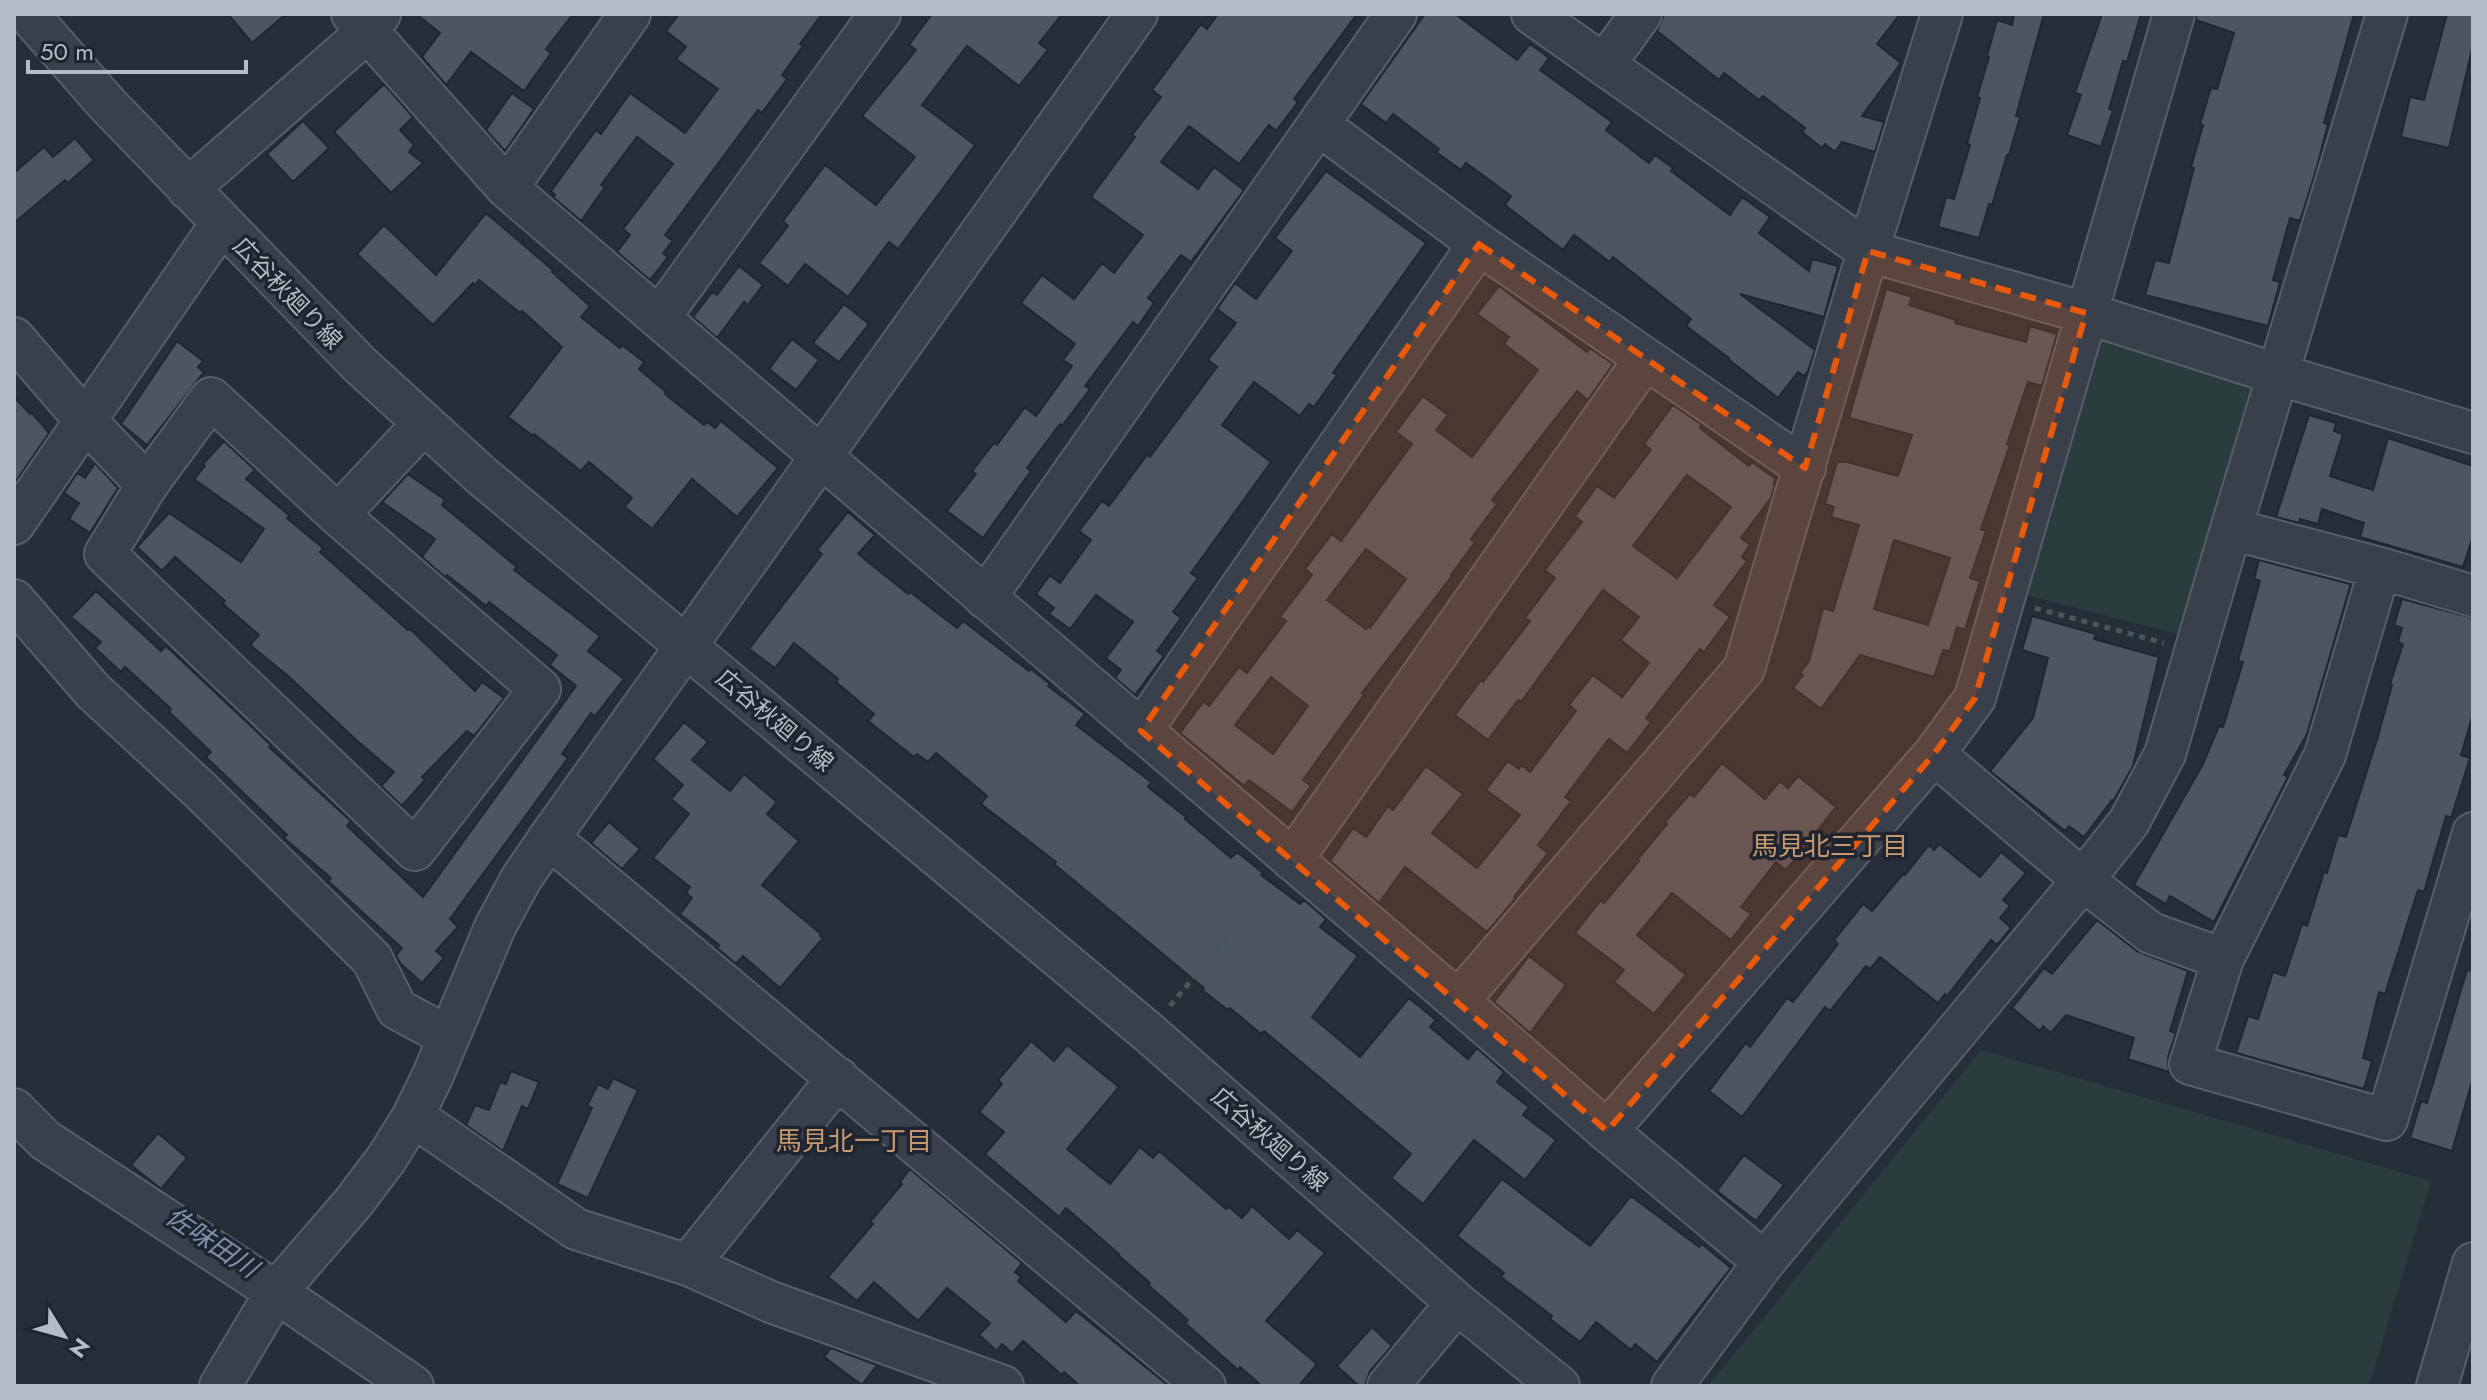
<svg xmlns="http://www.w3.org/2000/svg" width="2487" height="1400" font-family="Jost,'Noto Sans JP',sans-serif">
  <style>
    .green { fill: #2b3c3d }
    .building { fill: #4d5563; stroke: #212732; stroke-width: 2; fill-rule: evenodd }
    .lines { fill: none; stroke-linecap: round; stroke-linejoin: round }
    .minor-casing { stroke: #585e69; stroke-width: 44 }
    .path { stroke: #48575a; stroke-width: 5; stroke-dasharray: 6 6; stroke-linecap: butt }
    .minor { stroke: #3a404b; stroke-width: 40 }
    .marked { fill: #e8590c; fill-opacity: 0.2; stroke: #e8590c; stroke-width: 6; stroke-dasharray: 16 10; stroke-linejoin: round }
    .labels { text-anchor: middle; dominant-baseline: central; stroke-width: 7; stroke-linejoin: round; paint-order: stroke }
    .street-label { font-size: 24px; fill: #b5bbc6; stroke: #1f2530 }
    .neighbourhood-label { font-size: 26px; fill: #c8996e; stroke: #1f2530 }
    .water-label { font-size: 26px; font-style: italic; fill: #8090aa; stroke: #1f2530 }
  </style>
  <rect width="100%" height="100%" fill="#262e3a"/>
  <!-- green -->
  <path class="green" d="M2096 335 2262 388 2189 637 2018 593Z
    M1981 1050 2431 1181 2369 1386H1708Z"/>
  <!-- building -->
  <path class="building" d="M228 14H286L252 43Z
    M416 14H573L546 49 551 53 524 91 471 52 446 85 422 57 440 33Z
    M679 14H822L800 44 803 46 782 75 787 79 762 113 758 110 665 235 673 241 663 253 668 257 650 280 617 252 630 235 623 229 673 164 637 137 601 185 605 187 581 221 553 197 555 195 551 191 596 130 601 134 630 93 685 133 718 89 676 59 686 47 666 31Z
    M932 14H1062L1039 43 1048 50 1019 86 967 46 922 105 975 145 898 249 889 242 848 297 805 264 788 286 759 263 788 226 783 221 825 165 876 205 915 157 862 116 916 50 909 45Z
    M1218 14H1357L1294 99 1298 102 1276 131 1269 125 1239 164 1189 126 1161 162 1198 189 1214 167 1244 190 1191 262 1181 255 1148 298 1154 303 1138 326 1133 322 1085 386 1090 389 1062 426 1060 424 1027 468 1031 471 983 538 947 511 976 474 972 471 994 443 997 445 1025 407 1036 416 1072 366 1063 360 1075 344 1021 303 1042 275 1074 299 1102 263 1114 273 1143 235 1091 197 1135 137 1132 135 1161 97 1152 90 1201 24 1207 29Z
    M1425 14H1455L1517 60 1530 44 1549 58 1540 70 1612 122 1606 130 1649 163 1655 155 1673 168 1671 171 1730 215 1742 197 1770 217 1759 233 1809 271 1812 259 1838 266 1824 317 1740 294 1815 350 1808 371 1804 376 1798 372 1778 398 1728 359 1729 358 1686 326 1691 319 1613 257 1610 262 1574 235 1563 250 1505 205 1511 196 1466 163 1461 170 1436 152 1439 149 1393 114 1386 123 1361 104Z
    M1664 14H1900L1877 44 1901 63 1862 116 1884 122 1875 152 1842 142 1835 152 1825 144 1822 148 1802 132 1805 128 1763 96 1759 100 1724 73 1719 80 1657 31Z
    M2014 14H2044L2016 116 2020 117 2009 155H2007L1992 205 1989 204 1979 238 1938 227 1946 197 1954 199 1970 145 1967 144 1980 98 1977 97 1989 57 1987 56 1997 20 2012 25Z
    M2102 14H2141L2127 62 2123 61 2109 109 2113 110 2101 147 2067 135 2081 95 2075 93Z
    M2196 14H2354L2324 123 2328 124 2317 167 2300 221 2290 218 2273 280 2280 282 2268 326 2145 295 2155 260 2169 263 2194 168 2191 167 2203 125 2200 124 2211 88 2217 89 2234 33 2196 20Z
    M2447 14H2473V45L2449 148 2401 137 2410 97 2424 100Z
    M384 84 413 117 400 130 414 145 409 152 423 163 391 193 334 132Z
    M512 93 534 109 505 151 486 130Z
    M303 121 329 148 293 182 267 154Z
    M75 138 94 160 68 183 65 180 14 223V173L44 147 53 157Z
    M1326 171 1426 243 1333 373 1337 375 1314 407 1309 404 1300 416 1254 382 1222 425 1271 462 1191 573 1198 578 1173 612 1181 618 1157 651 1164 656 1135 695 1115 678 1121 670 1106 658 1133 622 1096 595 1070 629 1049 614 1054 608 1036 594 1050 575 1060 583 1091 540 1079 531 1102 501 1109 506 1147 455 1150 457 1217 367 1208 360 1236 323 1217 309 1235 283 1256 299 1292 251 1275 238Z
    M486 213 554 271 552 272 590 306 581 317 620 348 622 345 644 362 639 369 666 392 665 394 704 425 707 422 715 428 721 421 778 468 737 517 692 479 652 529 625 507 632 498 589 462 581 471 534 434 533 436 508 417 562 347 522 311 520 313 479 280 475 285 473 283 433 325 357 254 384 225 436 275Z
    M739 266 763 285 748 305 744 302 717 338 693 317 712 292 717 295Z
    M1499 286 1587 352 1590 348 1613 364 1588 400 1577 391 1492 500 1497 504 1471 539 1475 542 1451 575 1452 576 1362 693 1364 695 1303 780 1311 786 1292 812 1249 780 1244 786 1180 733 1204 701 1209 706 1239 667 1247 673 1286 621 1280 617 1312 575 1305 569 1332 534 1341 541 1412 444 1396 432 1423 396 1448 415 1436 430 1472 457 1538 370 1504 344 1509 337 1477 314ZM1366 549 1406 579 1370 628 1368 626 1366 629 1327 600ZM1271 677 1308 706 1273 754 1235 725Z
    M1886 289 1912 297 1909 305 1956 320 1955 323 2026 342 2030 326 2057 334 2042 386 2028 382 2007 444 2010 445 1981 529 1986 531 1970 578 1980 581 1965 630 1957 627 1950 651 1943 650 1934 677 1860 655 1821 709 1793 688 1803 675 1800 673 1809 661 1823 608 1833 611 1859 525 1831 517 1834 507 1825 504 1837 462H1847L1898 476 1912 435 1849 418ZM1894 540 1950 558 1928 625 1874 609Z
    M844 304 869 324 839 362 813 343Z
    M792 339 819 360 796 390 769 369Z
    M177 341 203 361 198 367 204 372 147 445 121 424Z
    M14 397 30 414 32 413 49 433 14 484Z
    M1673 405 1702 425 1700 428 1749 466 1752 462 1776 479 1773 484 1775 485 1771 498 1741 538 1750 545 1742 557 1747 561 1714 605 1730 617 1704 652 1700 649 1646 718 1651 722 1627 753 1609 739 1565 797 1571 801 1538 845 1548 853 1514 897 1515 899 1487 932 1405 867 1379 903 1330 861 1353 828 1366 837 1388 806 1393 810 1426 766 1463 794 1432 833 1477 868 1520 815 1486 790 1508 761 1519 769 1522 765 1530 772 1576 711 1569 705 1593 675 1622 697 1649 663 1621 640 1639 617 1603 590 1521 702 1518 700 1488 740 1455 715 1481 680 1483 682 1530 621 1525 618 1555 578 1545 570 1582 522 1575 516 1597 486 1614 498 1651 450 1644 444ZM1687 475 1731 507 1677 578 1633 546Z
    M2309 415 2336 423 2334 431 2343 434 2330 476 2373 490 2388 438 2473 466V536L2463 567 2360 537 2364 523 2322 509 2318 524 2300 519 2299 523 2276 517Z
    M224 441 255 470 246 479 290 516 287 518 323 548 320 552 408 630 410 629 475 691 482 682 504 698 474 736 467 731 422 777 425 780 402 806 381 786 394 772 355 739 287 675 250 645 259 635 223 604 225 601 175 557 162 571 137 547 169 513 241 562 264 529 194 479 205 466 203 464Z
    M95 463 118 488 90 533 69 519 79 503 64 493 77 473 85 478Z
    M408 474 445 500 442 505 517 567 514 570 600 636 588 651 624 679 595 716 591 713 562 754 568 758 450 919 458 927 436 951 444 958 422 983 400 963 396 955 402 948 328 881 331 878 284 838 287 835 206 757 211 752 169 712 171 709 125 667 121 672 95 648 101 642 71 617 96 591 161 651 166 646 271 745 269 747 351 821 347 826 423 897 576 686 550 665 557 655 489 602 486 606 447 575 445 577 422 557 435 539 382 502Z
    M848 512 875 535 858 554 908 594 910 592 957 628 963 621 1029 671 1031 669 1050 684 1048 686 1085 714 1076 725 1151 782 1148 787 1186 817 1185 819 1231 858 1237 852 1263 873 1261 875 1300 904 1304 900 1326 919 1320 927 1358 956 1312 1017 1360 1057 1409 998 1436 1020 1430 1027 1468 1059 1477 1048 1504 1072 1497 1082 1529 1107 1523 1115 1556 1140 1525 1180 1474 1140 1423 1204 1391 1178 1411 1154 1264 1031 1261 1034 1230 1008 1228 1010 1202 990 1204 988 1054 864 1056 862 981 804 987 796 936 753 928 762 917 754 914 757 868 721 874 714 836 682 838 679 794 643 775 668 749 649 822 554 817 550Z
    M2259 560 2350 584V587L2307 734 2284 775 2288 777 2214 922 2170 896 2166 904 2134 885 2203 764 2219 726 2223 727 2243 662 2238 661 2260 581 2254 579Z
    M2402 599 2473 618V714L2461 755 2470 758 2451 818 2446 816 2424 892 2418 890 2385 994 2379 992 2363 1058 2372 1061 2364 1089 2236 1053 2248 1016 2258 1019 2273 972 2285 976 2302 924 2307 926 2324 872 2327 873 2338 835 2346 837 2378 736 2392 685 2390 684 2403 644 2398 642 2402 628 2394 625Z
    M2032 616 2096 634 2094 639 2159 657 2133 766 2114 800H2112L2084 837 2069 826 2065 831 1990 771 2033 718 2048 658 2022 650Z
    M684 722 708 742 692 760 730 791 744 774 777 802 767 814 799 841 762 885 821 934 820 936 823 938 780 988 743 956 736 964 717 948 719 945 680 914 692 898 686 893 690 887 653 858 689 814 671 799 683 785 653 759Z
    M1722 763 1765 799 1780 781 1788 788 1798 776 1836 807 1786 870 1776 862 1741 907 1751 914 1731 940 1672 893 1637 935 1686 975 1654 1014 1614 982 1624 970 1575 933 1601 900 1604 903 1639 861 1637 860 1667 824 1665 822 1690 794 1694 797Z
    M609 822 640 849 622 869 591 843Z
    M1939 844 1980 877 2001 852 2026 873 2003 900 2010 906 2000 918 2011 928 1997 945 1991 940 1947 996 1945 994 1938 1003 1880 957 1870 969 1866 966 1830 1011 1825 1007 1742 1117 1709 1091 1746 1043 1750 1047 1787 998 1793 1002 1838 944 1834 940 1863 904 1872 911 1903 874 1905 875 1929 845 1934 850Z
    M2097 920 2137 951 2188 971 2170 1031 2176 1033 2168 1057 2169 1072 2128 1059 2134 1038 2066 1015 2051 1033 2043 1026 2040 1031 2012 1008 2044 968 2052 974Z
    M1529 956 1566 985 1530 1033 1494 1002Z
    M2467 970 2473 971V1078L2452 1151 2410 1138 2421 1101 2427 1103Z
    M1031 1041 1054 1061 1067 1045 1119 1087 1067 1149 1110 1184 1140 1147 1153 1158 1159 1151 1226 1209 1229 1207 1242 1218 1252 1206 1289 1239 1297 1230 1325 1253 1266 1321 1317 1364 1299 1386H1262L1240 1367 1238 1370 1185 1323 1188 1320 1148 1285 1150 1283 1118 1255 1119 1254 1066 1208 1059 1217 985 1154 1004 1132 979 1112 1002 1084 998 1080Z
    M511 1071 539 1082 528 1109 522 1106 503 1151 466 1125 475 1105 489 1110 500 1082 506 1084Z
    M613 1078 638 1090 588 1198 557 1184 592 1108 587 1106 598 1084 608 1089Z
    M158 1133 187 1158 161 1189 131 1165Z
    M1744 1155 1784 1185 1756 1221 1717 1191Z
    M910 1169 1022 1263 1015 1272 1021 1277 1018 1281 1066 1322 1076 1311 1169 1386H1080L1064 1372 1062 1375 1023 1341 1012 1353 1002 1344 997 1351 979 1335 990 1323 947 1288 918 1321 874 1282 857 1301 828 1277 873 1224 870 1222 902 1184 900 1182Z
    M1502 1179 1590 1246 1631 1196 1699 1247 1702 1244 1731 1268 1657 1362 1635 1344 1631 1350 1596 1322 1580 1342 1550 1319 1552 1316 1501 1277 1504 1273 1457 1236Z
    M1372 1327 1392 1346 1370 1371 1365 1385 1359 1386 1337 1366Z
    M831 1348 877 1365 862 1385 824 1357Z"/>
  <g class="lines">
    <defs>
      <path id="minor" d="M28 14 107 104 359 364 482 476 1148 1032 1457 1303 1559 1386
        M352 14 507 188 1458 1001 1607 1131 1764 1262
        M1532 14 1868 251 2086 313 2277 374 2473 433
        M1604 65 1641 14
        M1319 125 1479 244 1805 468
        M507 188 630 14
        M188 189 367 32 380 14
        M659 318 880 14
        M14 338 84 419 147 485
        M338 515 540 689 415 850 105 554 147 485 211 398 338 515 424 423
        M14 524 221 224
        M2231 529 2380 568 2473 596
        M2380 568 2325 755 2223 959 2190 1064 2387 1120 2473 833
        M985 598 1396 14
        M14 600 93 691 200 790 372 959 397 1009 449 1037
        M1141 731 1479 244
        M1934 754 2083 880 2151 933 2223 959
        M549 838 1205 1386
        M1292 860 1645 359
        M1458 1001 1744 669 1868 251 1942 14
        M14 1109 45 1140 276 1292 413 1386
        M413 1116 576 1229 688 1265 771 1302 1003 1386
        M1607 1131 1934 754 1975 698 2174 14
        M688 1265 838 1078
        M220 1386 276 1292 353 1203 387 1158 413 1116 433 1075 495 927 521 879 549 838 1137 14
        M1388 1386 1457 1303
        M1672 1386 1764 1262 2083 880 2129 822 2165 754 2231 529 2387 14
        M2437 1386 2473 1263"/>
    </defs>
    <!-- minor casing -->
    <use href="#minor" class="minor-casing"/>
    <!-- path -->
    <path class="path" d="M2035 608 2164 643
      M1170 1006 1271 885"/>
    <!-- minor -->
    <use href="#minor" class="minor"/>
  </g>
  <!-- marked area -->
  <path class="marked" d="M1479 244 1805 468 1868 251 2086 313 1975 698 1934 754 1607 1131 1141 731Z"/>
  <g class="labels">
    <!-- street labels -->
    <g class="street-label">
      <text transform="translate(288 293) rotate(46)">広谷秋廻り線</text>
      <text transform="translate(775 720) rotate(40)">広谷秋廻り線</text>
      <text transform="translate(1270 1139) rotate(41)">広谷秋廻り線</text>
    </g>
    <!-- neighbourhood labels -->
    <g class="neighbourhood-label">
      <text x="1830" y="846">馬見北三丁目</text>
      <text x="854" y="1141">馬見北一丁目</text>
    </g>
    <!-- water labels -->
    <g class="water-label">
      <text transform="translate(212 1242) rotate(34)">佐味田川</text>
    </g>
  </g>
  <!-- border -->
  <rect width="2487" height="1400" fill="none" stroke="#b5bbc6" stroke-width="32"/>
  <!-- north arrow -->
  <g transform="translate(64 1336) rotate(127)" stroke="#1f2530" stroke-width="6" paint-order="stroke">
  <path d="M0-6L14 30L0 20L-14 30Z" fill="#b5bbc6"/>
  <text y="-12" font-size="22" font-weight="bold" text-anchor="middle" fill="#b5bbc6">N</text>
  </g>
  <!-- scale -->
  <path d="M28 60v12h218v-12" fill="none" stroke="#b5bbc6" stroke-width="4"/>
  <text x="40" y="60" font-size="24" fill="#b5bbc6" stroke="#1f2530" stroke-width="6" paint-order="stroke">50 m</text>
</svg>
